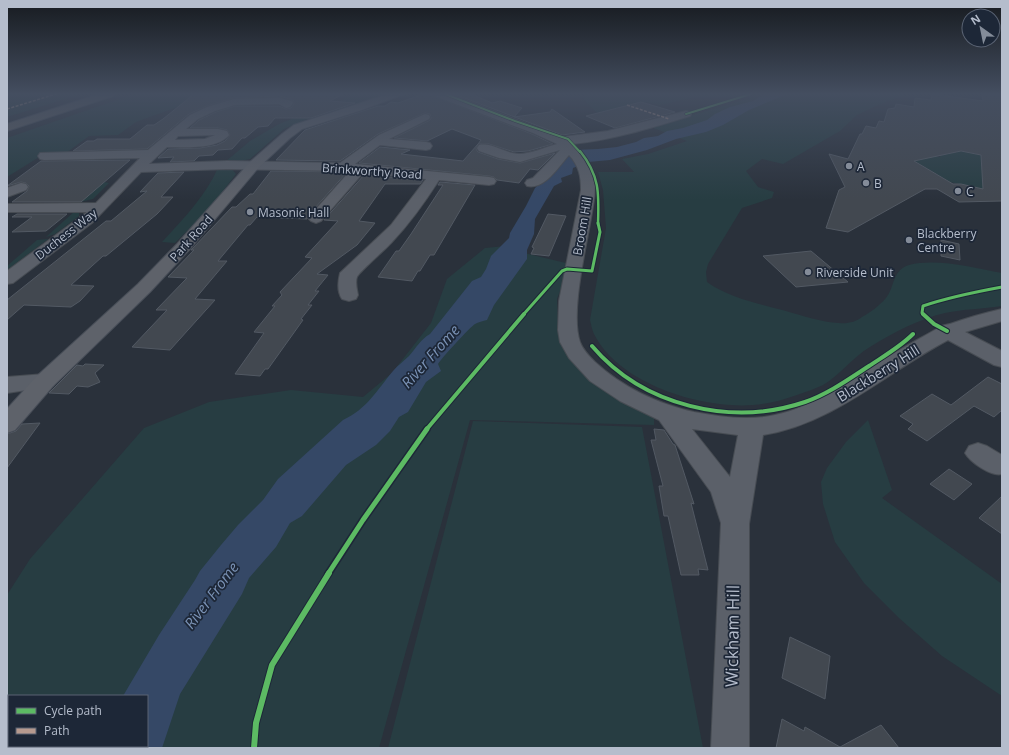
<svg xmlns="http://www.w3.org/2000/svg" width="1009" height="755" font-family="'Open Sans',sans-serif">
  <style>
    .green { fill: #273d42; fill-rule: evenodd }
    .water { fill: #354866 }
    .building { fill: #424850; stroke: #525963; fill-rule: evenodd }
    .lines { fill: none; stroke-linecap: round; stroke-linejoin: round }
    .minor-casing { stroke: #474c53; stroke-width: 2 }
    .major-casing { stroke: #484e58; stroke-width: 2 }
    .highway-casing { stroke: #474d57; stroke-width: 2 }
    .minor { fill: #5b6069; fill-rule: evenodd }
    .major { fill: #5e626a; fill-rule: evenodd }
    .highway { fill: #5c5e62; fill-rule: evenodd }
    .quiet { stroke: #b69a8f; stroke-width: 1.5; stroke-dasharray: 3 1.5; stroke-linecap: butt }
    .cycleway-far5-casing { stroke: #1d2737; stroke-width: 3 }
    .cycleway-far4-casing { stroke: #1d2737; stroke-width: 4 }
    .cycleway-far3-casing { stroke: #1d2737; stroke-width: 5 }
    .cycleway-far2-casing { stroke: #1d2737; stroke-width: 6 }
    .cycleway-far1-casing { stroke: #1d2737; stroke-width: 8 }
    .cycleway-casing { stroke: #1d2737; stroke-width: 8 }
    .cycleway-far5 { stroke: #5cba63; stroke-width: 2 }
    .cycleway-far4 { stroke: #5cba63; stroke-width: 2.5 }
    .cycleway-far3 { stroke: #5cba63; stroke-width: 3 }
    .cycleway-far2 { stroke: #5cba63; stroke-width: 4 }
    .cycleway-far1 { stroke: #5cba63; stroke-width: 5 }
    .cycleway { stroke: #5cba63; stroke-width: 6 }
    .poi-dot { fill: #848c99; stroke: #1d2737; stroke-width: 1.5 }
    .labels { text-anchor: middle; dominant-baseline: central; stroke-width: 3.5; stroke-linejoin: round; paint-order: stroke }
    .far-poi-label { font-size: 12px; fill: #b5bdcc; stroke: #1d2737; text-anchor: start }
    .far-street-label { font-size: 12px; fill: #b5bdcc; stroke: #1d2737 }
    .street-label { font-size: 14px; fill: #b5bdcc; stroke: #1d2737 }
    .water-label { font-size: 15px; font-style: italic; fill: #7a92b5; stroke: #1d2737 }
    .near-street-label { font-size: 17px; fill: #b5bdcc; stroke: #1d2737 }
  </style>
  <rect width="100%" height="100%" fill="#2a313b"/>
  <!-- green -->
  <path class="green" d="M7 94H81L7 117Z
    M134 94H213L136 122 118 135 89 136 66 153 44 154 7 177V138Z
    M353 94H387L344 109 310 118 284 129 250 159 236 162H225L250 141 279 124 309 112 331 106Z
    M586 94H907L880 104 857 115 840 131 783 164 762 159 746 171 758 187 774 192 772 198 742 208 708 264 706 272 707 282C729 298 760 304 786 311 803 316 821 322 839 323 847 324 856 322 862 317 870 313 880 305 886 298 895 287 892 270 909 265 937 258 974 268 1002 273V306C983 309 963 309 945 313 919 319 892 333 870 347 853 357 840 375 823 385 815 389 805 392 797 395 783 400 768 404 753 405 701 409 619 384 594 334 592 330 591 324 590 320L606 228 603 190 598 172H634L622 159 648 154 687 141 651 127 751 98 746 97H695L660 105 647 102 598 114 584 100Z
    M961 151 1002 158 1001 191H975L977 188 950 182 911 159 931 155 940 157 941 153 947 154Z
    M218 168H231L236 174 210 208 175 243 162 242C183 219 205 197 218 168Z
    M104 182 109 183 93 199 80 202Z
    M75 211 79 212V216L55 234 46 237Z
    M48 239 47 240 7 270V266L37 240Z
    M506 246 524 253 570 264 557 299 558 324 563 347 596 385 619 400 654 417V425L470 420 379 748H7V595L30 559 144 428 209 402 291 390 363 397 392 373 431 323 447 279 485 248ZM9 696H147V746H9Z
    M868 420 892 490 882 498 1002 584V696L942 656 899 618 864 583 835 542 823 504 821 482 827 468 846 442Z
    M473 421 642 427 703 748H388Z"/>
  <!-- water -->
  <path class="water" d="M764 94H787L749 110 723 125 706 132 676 139 647 150 610 160 588 162 573 168 572 174 561 178 562 182 554 186 535 219 534 234 527 250V259L494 305 487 320C483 321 478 322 475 324 471 326 440 360 438 364L441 371 426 382 408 412 399 417 390 431 376 445 346 465 302 516 290 523 276 547 249 578 242 594 180 694 162 748H103L104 746H147V696H123L159 635 195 580 200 571 221 545 238 525 263 500 278 479 343 420C367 409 377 390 393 371 398 365 404 361 409 356 416 348 421 339 430 334L472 281 481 277 486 269 491 256 509 238 510 233 526 206 535 188 574 150 598 149 617 147 636 142 644 138 658 136 667 131 683 128 707 120 715 114 730 107 753 101Z"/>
  <!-- building -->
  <path class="building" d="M194 94H343L330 101 355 103 311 118H275L268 126 258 127 245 138H242L232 149 218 150 213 155 199 156 194 161 170 162 174 157 158 158 168 149 200 148 217 145 225 141 230 135 227 130 218 128H190L199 120 216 112 235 106H279L286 109 291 108 294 104 293 100 279 96 234 98 207 106 189 114 147 149 73 151 87 141H94L97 139H130L147 125H154L163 119Z
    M424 94H428L532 134 553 144 528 151 514 152 489 144H478L481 140 452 129 427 141 394 138 430 120 431 118 430 114 425 113 378 134 340 161 276 160 305 130 378 106H385L391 102 398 103Z
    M454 94H471L492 103 500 101 522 108 514 117 550 112 552 109 585 132 562 135Z
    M932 94 983 101 982 94H1002V201L959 202 937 189H925L848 232 826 228 839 190 845 187 829 154 848 159 860 134H862L866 126 876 128 879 121 884 122 888 109 895 108 896 104 914 107 915 98 931 100ZM961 151 981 155 983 189 961 184H953L914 161Z
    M641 102 675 112 615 128 586 116Z
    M478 144 476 149 478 152 498 159 520 163 555 153 538 170 530 169 519 183 497 180 494 177 489 176 359 163 380 147 410 150 401 154 463 161Z
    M130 160 81 202H12L27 191 29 186 26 183 21 182 7 186 41 161Z
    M271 171 347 172 307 217V219L257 217 250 225H248L218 261H227L195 299 215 300 170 350 132 347 167 310H156L187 278 168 277 194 250H191L232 207H236L250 194H253Z
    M184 172 161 197H173L157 214 106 256H103L71 285 94 286 80 301 71 307 24 305 7 320V300L106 221H111L147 191 140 192 158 173Z
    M364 175 423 180 420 184H385L359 221 375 223 357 245 317 274 328 275 315 291H319L308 305H312L301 319 303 320 268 369H265L260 376 235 374 264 333 254 332 275 306H272L282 295 280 292 312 258 305 257 338 221 324 220Z
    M440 182 475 185 434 255H430L420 271H418L412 281 378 277 396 251H399L411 234 443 185H438Z
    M17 214H67L46 231 12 232 32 217H12Z
    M548 214 566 216 549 256 531 254 534 248 532 247Z
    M941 240 959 244 960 260 941 256Z
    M811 251 848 282 796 287 763 256Z
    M85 364 104 365 95 373 100 382 88 387 77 386 69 394 49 393 77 365 83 366Z
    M988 377 1002 384V410L994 417 974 406 927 441 908 429 913 424 900 416 932 394 951 405Z
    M40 423 7 468V434L16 431 22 424Z
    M654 429 664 430 673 444 675 445 694 504 691 503 708 570 698 569 699 575H681L668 516H664L659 486H663L651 440H656Z
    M949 469 972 484 954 500 930 484Z
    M1002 496V534L979 518Z
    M790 637 830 656 825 699 782 678Z
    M782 719 804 731 805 727 840 747 881 725 899 748H776Z"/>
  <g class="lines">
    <defs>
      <path id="minor" d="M429 94H447L454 96 562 137 608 131 686 111 690 112 691 114 690 116C651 128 612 140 572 144 579 150 587 158 591 167 598 183 594 201 591 218 586 248 570 314 580 342 583 350 589 356 595 362 622 387 658 404 694 412 721 417 748 421 775 415 814 407 848 381 881 361 900 349 921 338 940 327 942 325 947 325 950 324 967 318 984 313 1002 309V321L965 332 1002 351V367L994 365 948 340C887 372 833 424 763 435L749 524V748H711L721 523 711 492 659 420 620 401 590 381 569 358 560 342 558 330 559 301 581 190C581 176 579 166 569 155 559 166 545 190 527 186L525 183 527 180 533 178 560 150 520 162 499 158 479 151 477 148 479 145C492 142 506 154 519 154 530 154 546 147 557 144L533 133ZM692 429 738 435 730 477Z
        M279 98 292 101 293 103 290 107 286 108 279 104 235 105 215 111 198 119 186 129H218L227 131 229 135C217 150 184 147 167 147L149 164 227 161 340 163 379 135 425 114 429 115 430 117 429 119 389 139 426 142 430 143 432 146 430 149 426 150 380 145 355 164 489 177 494 178 496 181 494 184 489 185 439 180C425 202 410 223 392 242 386 249 359 272 357 277 355 282 357 290 358 295L356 299 349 301 342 299C337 292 338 281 340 273L391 225 426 179 363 173 321 221 316 223 311 221 308 218 350 171 227 169 141 172 92 223 13 283 7 284V271L87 212H7V204L96 203 140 158 44 160 40 159 38 156 40 153 148 150 190 115 207 107 234 99ZM215 135 205 139 175 140 178 136Z
        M21 183 26 184 28 187 26 190 7 197V188Z
        M45 374 53 376 56 381 53 386 7 393V377Z
        M978 443 987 446 1002 455V474C991 477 970 462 965 453L969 446Z"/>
      <path id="major" d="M388 94H404L362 110 302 129 290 138 258 168 189 250 150 292 53 386 15 430 7 433V409L37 376 138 284 177 244 250 162 282 134 294 125Z"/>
      <path id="highway" d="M99 94H115L113 96 7 131V124Z"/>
    </defs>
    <!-- minor casing -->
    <use href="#minor" class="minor-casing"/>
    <!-- major casing -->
    <use href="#major" class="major-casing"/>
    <!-- highway casing -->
    <use href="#highway" class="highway-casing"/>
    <!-- minor -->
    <use href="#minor" class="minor"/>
    <!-- major -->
    <use href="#major" class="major"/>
    <!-- highway -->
    <use href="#highway" class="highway"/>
    <!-- quiet -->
    <path class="quiet" d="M627 105 669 119
      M7 109 56 94"/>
    <defs>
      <path id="cycleway-far5" d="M445 94 515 121 568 139 580 152
        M686 114 751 94"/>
      <path id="cycleway-far4" d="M580 151C600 176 599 194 598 224"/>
      <path id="cycleway-far3" d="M523 315 562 271 567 269 592 271 600 232 598 223
        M924 315 922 313 923 306C949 297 975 292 1002 287"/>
      <path id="cycleway-far2" d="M923 314 934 324 947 331
        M592 346C643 406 731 427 805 402 828 394 849 379 869 366 884 356 900 347 913 334
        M426 430 524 314"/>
      <path id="cycleway-far1" d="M328 574 363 520 427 429"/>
      <path id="cycleway" d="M254 748 256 723 272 665 329 573"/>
    </defs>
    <!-- cycleway-far5 casing -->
    <use href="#cycleway-far5" class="cycleway-far5-casing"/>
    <!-- cycleway-far4 casing -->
    <use href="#cycleway-far4" class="cycleway-far4-casing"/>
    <!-- cycleway-far3 casing -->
    <use href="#cycleway-far3" class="cycleway-far3-casing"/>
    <!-- cycleway-far2 casing -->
    <use href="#cycleway-far2" class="cycleway-far2-casing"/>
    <!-- cycleway-far1 casing -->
    <use href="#cycleway-far1" class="cycleway-far1-casing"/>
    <!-- cycleway casing -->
    <use href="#cycleway" class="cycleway-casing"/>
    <!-- cycleway-far5 -->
    <use href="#cycleway-far5" class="cycleway-far5"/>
    <!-- cycleway-far4 -->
    <use href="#cycleway-far4" class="cycleway-far4"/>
    <!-- cycleway-far3 -->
    <use href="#cycleway-far3" class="cycleway-far3"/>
    <!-- cycleway-far2 -->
    <use href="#cycleway-far2" class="cycleway-far2"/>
    <!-- cycleway-far1 -->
    <use href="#cycleway-far1" class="cycleway-far1"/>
    <!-- cycleway -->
    <use href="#cycleway" class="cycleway"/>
  </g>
  <!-- sky -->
  <linearGradient id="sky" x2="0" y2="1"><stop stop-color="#171b20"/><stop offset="0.47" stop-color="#444e60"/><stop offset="1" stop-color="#444e60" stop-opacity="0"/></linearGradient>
  <rect width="1009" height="200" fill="url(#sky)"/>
  <!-- markers -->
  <g class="poi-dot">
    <circle cx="849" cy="166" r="4"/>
    <circle cx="866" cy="183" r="4"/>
    <circle cx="958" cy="191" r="4"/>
    <circle cx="250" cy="212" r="4"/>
    <circle cx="909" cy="240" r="4"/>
    <circle cx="808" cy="272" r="4"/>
  </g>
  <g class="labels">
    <!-- far-poi labels -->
    <g class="far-poi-label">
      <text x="857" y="166">A</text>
      <text x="874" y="183">B</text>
      <text x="966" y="191">C</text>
      <text x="258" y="212">Masonic Hall</text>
      <text x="917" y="233">Blackberry<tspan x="917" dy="14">Centre</tspan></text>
      <text x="816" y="272">Riverside Unit</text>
    </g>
    <!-- far-street labels -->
    <g class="far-street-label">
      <text transform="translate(372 171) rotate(4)">Brinkworthy Road</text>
      <text transform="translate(582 226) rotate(-80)">Broom Hill</text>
      <text transform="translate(66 234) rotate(-38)">Duchess Way</text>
      <text transform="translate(191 238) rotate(-48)">Park Road</text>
    </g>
    <!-- street labels -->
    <g class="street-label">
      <text transform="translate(878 373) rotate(-32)">Blackberry Hill</text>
    </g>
    <!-- water labels -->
    <g class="water-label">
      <text transform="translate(430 356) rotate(-48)">River Frome</text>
      <text transform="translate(211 595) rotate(-53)">River Frome</text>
    </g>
    <!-- near-street labels -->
    <g class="near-street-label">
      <text transform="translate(732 636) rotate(-89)">Wickham Hill</text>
    </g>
  </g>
  <!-- border -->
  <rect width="1009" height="755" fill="none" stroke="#b5bdcc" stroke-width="16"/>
  <!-- legend -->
  <rect x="8" y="695" width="140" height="52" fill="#1d2737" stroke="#5a6373"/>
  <rect x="16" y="708" width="20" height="6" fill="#5cba63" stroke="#5a6373"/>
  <text x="44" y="715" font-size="12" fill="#b5bdcc">Cycle path</text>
  <rect x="16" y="728" width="20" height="6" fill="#b69a8f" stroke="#5a6373"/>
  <text x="44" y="735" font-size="12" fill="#b5bdcc">Path</text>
  <!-- north arrow -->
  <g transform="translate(981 28) rotate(327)"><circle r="19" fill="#1d2737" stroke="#5a6373"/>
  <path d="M0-3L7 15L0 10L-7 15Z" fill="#848c99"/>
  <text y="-6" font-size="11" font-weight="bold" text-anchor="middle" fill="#b5bdcc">N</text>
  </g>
</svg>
